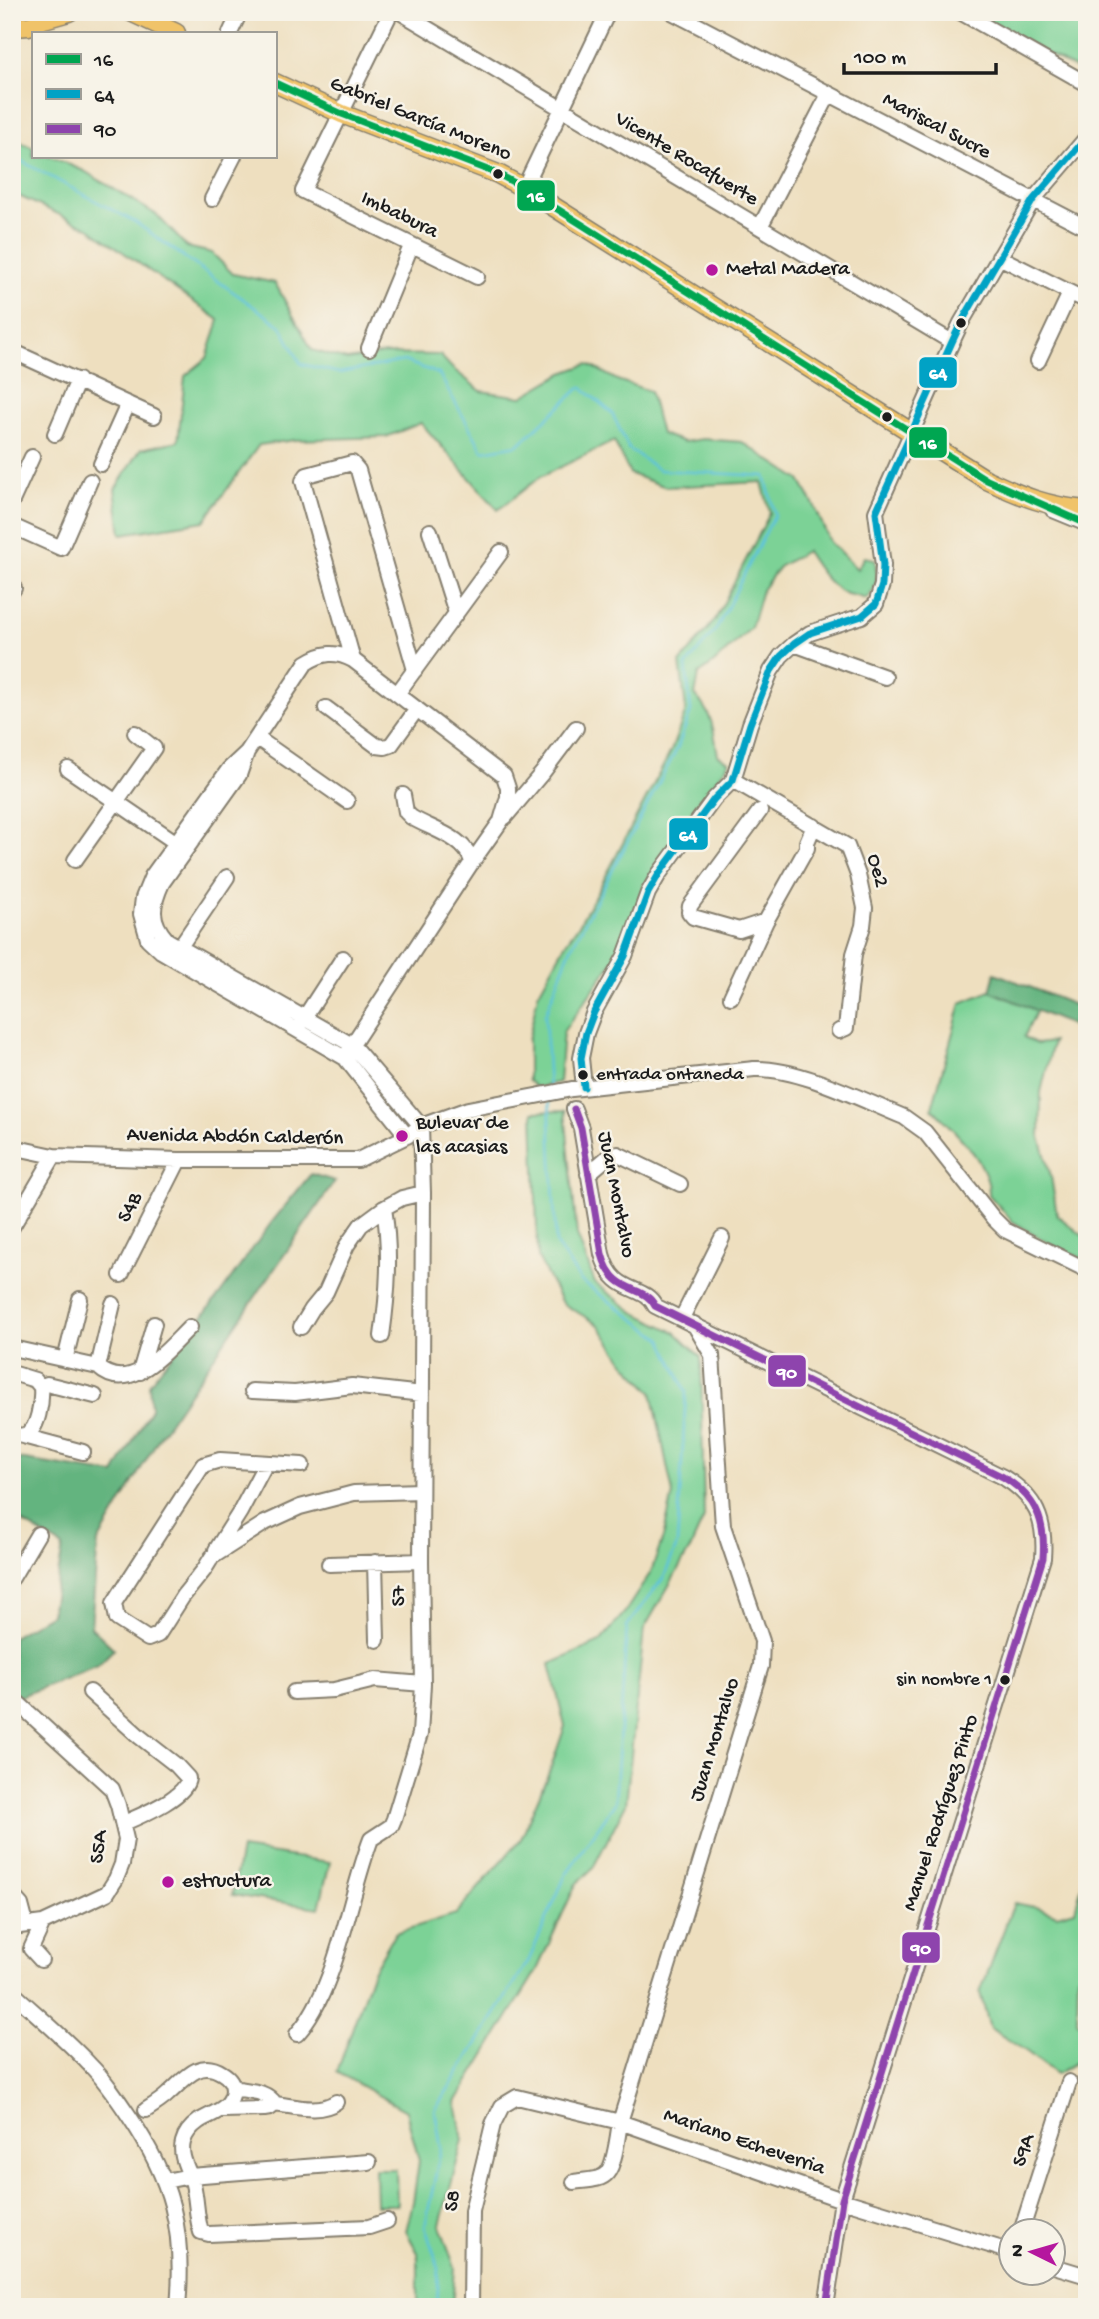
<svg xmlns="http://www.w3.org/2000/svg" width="1099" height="2319" font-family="'Gochi Hand',sans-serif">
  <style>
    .green { fill: #7bd296; stroke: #4c7759; stroke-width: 2 }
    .forest { fill: #64b47f; stroke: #40684e; stroke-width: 2 }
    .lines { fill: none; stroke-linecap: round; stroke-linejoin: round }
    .stream { stroke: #5dc2db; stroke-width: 2.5 }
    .minor-casing { stroke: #857e6e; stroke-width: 18 }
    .major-casing { stroke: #857e6e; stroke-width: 21 }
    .minor { stroke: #fff; stroke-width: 14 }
    .major { stroke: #f0c369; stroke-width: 18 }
    .bus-1-casing { stroke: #f7f3e8; stroke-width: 12 }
    .bus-2-casing { stroke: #f7f3e8; stroke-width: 12 }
    .bus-3-casing { stroke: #f7f3e8; stroke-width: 12 }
    .bus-1 { stroke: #00a651; stroke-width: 7 }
    .bus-2 { stroke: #01a2c5; stroke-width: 7 }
    .bus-3 { stroke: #8e44ad; stroke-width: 7 }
    .bus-dot { fill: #1c1c1c; stroke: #f7f3e8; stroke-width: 2.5 }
    .poi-dot { fill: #b5179e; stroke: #f7f3e8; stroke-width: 2.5 }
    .labels { text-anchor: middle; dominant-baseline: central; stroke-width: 5; stroke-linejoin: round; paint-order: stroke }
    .bus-label { font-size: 19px; fill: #1c1c1c; stroke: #f7f3e8; text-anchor: start }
    .street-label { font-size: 21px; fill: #1c1c1c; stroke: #f7f3e8 }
    .poi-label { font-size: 21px; fill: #1c1c1c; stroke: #f7f3e8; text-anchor: start }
    .line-badge { stroke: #f7f3e8; stroke-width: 2.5 }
    .badge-label { font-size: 19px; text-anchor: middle; font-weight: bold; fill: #fff }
  </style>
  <rect width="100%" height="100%" fill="#f7f3e8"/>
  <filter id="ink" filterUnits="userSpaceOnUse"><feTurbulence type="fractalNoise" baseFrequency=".0143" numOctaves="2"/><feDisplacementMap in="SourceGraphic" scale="14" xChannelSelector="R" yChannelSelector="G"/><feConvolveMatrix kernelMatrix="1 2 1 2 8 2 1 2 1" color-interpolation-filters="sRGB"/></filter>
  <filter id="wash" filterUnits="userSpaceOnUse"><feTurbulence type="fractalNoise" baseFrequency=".00686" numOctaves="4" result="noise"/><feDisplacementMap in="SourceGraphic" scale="28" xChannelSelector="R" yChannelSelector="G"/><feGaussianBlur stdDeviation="1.57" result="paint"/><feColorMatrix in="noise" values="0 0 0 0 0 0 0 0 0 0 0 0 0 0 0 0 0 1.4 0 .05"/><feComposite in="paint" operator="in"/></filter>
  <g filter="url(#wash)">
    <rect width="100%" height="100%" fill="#eedfbf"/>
    <!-- green -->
    <path class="green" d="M993 12H1087V75L988 22Z
      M12 138 33 148V156H49L84 171 157 215 187 247 212 253 233 274 275 283 312 350 347 360 385 354 440 355 452 368 481 391 522 397 563 373 588 364 617 380 650 391 661 434 684 442 703 439 742 442 800 480 815 507 830 542 857 569 864 557 875 559C877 575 879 590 865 599 859 595 851 596 844 593 826 583 817 568 806 551L779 567 762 590 751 628 714 663 699 674 695 695C714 717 713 728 718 755L729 762 710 791 656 865 643 890 617 956 563 1032 559 1082 536 1088 528 1080V1041L538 994 567 941 578 926 599 889 671 751 686 710 680 663 715 620 770 513 762 482 666 487 630 474 614 441 540 477 498 510 421 423 386 437 295 440 259 445 204 521 121 534 115 489 141 449 178 441 185 376 207 358 219 320 89 228 12 193Z
      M990 991 1037 1010 1024 1037 1037 1044 1053 1042 1041 1092 1040 1137 1051 1176 1057 1215 1087 1239V1261L1050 1244 1012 1221 989 1195C991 1162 953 1131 932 1108L961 1003Z
      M565 1111 577 1235 595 1283 634 1312 675 1332 701 1357 704 1518 690 1549 644 1629 626 1804 593 1868 576 1884 537 1970 456 2102 463 2140 440 2225 455 2268 452 2307H418V2253L406 2231 413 2202 419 2161 406 2111 337 2072 372 1973 395 1933 456 1914 521 1839 550 1770 565 1726 550 1664 600 1642 625 1612 651 1572 663 1538 673 1494 652 1392 624 1362 599 1325 562 1303 538 1258 533 1112Z
      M241 1849 330 1862 319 1908 232 1895Z
      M1087 1866V1963L1078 1975 1077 2022 1087 2026V2055L1056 2074 1027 2052 990 2028 980 1993 1014 1903 1039 1908 1057 1915 1075 1910Z
      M375 2169H396L397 2205H376Z"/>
    <!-- forest -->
    <path class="forest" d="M995 973 1087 1010V1032L990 991Z
      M311 1174 335 1181 163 1431 98 1542 91 1627 114 1649 98 1665 21 1696 12 1703V1637L51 1614 63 1547 12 1516V1458L114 1474 151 1409 149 1384 220 1294 271 1223Z"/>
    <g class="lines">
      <!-- stream -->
      <path class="stream" d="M12 156 135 222 281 326 301 364 339 373 404 361 439 374 483 451 518 445 581 387 612 413 629 449 659 470 765 476 775 514 717 628 686 666 691 711 677 749 570 950 545 1015 549 1089
        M437 2307 439 2268 425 2227 441 2148 435 2110 529 1960 566 1874 615 1803 627 1626 664 1577 677 1545 686 1392 662 1339 581 1281 556 1244 549 1099"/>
    </g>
  </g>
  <g filter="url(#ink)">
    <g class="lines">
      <defs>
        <path id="minor" d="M391 12 303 191 477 277
          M400 12 952 342
          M672 12 1087 228
          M960 12 1087 84
          M230 33 240 12
          M524 188 608 12
          M212 199 234 156
          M760 227 829 94
          M999 257 1087 301
          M369 348 411 246
          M12 351 154 416
          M1038 361 1070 293
          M55 434 78 380
          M101 464 128 404
          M12 501 32 457
          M1053 510 1087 524
          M12 526 61 548 90 481
          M430 531 456 613
          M12 591 14 588
          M794 644 885 677
          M353 660 303 481 307 475 352 463 358 470 415 670
          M397 694 501 552
          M326 708 377 746 385 747 391 745 417 709
          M257 738 347 801
          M246 753 229 769 152 876 143 898 141 914 148 939 161 951 345 1058 407 1136
          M68 769 181 846
          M733 780 847 846 858 875 865 908 863 926 854 954 846 1028 839 1031
          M403 795 406 812 411 817C430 829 466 837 472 862
          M760 811 690 906 689 912 693 917 739 930 766 921 807 848V842L814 826
          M505 817 543 772 576 728
          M75 860 154 748 135 733
          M175 954 227 877
          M731 997 766 921
          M299 1026 343 958
          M345 1058 352 1045 472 862 501 821 508 797V788L504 776 353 660C336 651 323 652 306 663L247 752 239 775 162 883C152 905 149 920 167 940L352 1045 421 1126
          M584 1087 581 1058 586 1033 594 1012 625 956 648 893 659 874 714 799 733 780 750 724 771 671 781 656 794 644 810 633 862 616 876 604 882 585 883 565 876 512 952 342 961 323 1033 200 1087 137
          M574 1109 581 1128 602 1254C613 1296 645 1284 655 1306L1003 1477C1036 1497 1046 1520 1043 1558L842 2200 826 2307
          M12 1147 54 1156 179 1160H358L407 1136 421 1126 468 1109 572 1089 754 1069C798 1067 862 1100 904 1117L925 1132 993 1218 1005 1230 1087 1270
          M588 1174 608 1157 618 1154 680 1184
          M12 1227 54 1156
          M121 1275 179 1160
          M113 1304 98 1367C131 1397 168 1348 190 1327
          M682 1318 722 1238
          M301 1327 312 1309 326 1292 347 1245 361 1225 384 1208 402 1198 423 1193
          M382 1336C388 1293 391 1251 384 1208
          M12 1348 98 1367
          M65 1360 80 1299
          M140 1372 154 1324
          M12 1373 35 1380 41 1387C42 1399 39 1432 24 1435 21 1436 15 1435 12 1434
          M41 1387 47 1384 95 1396
          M252 1391 295 1393 352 1386 422 1394
          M23 1436 83 1452
          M302 1465 220 1460 203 1465 114 1603 117 1619 148 1639 158 1635 183 1596 204 1570 212 1557 265 1523 300 1507 354 1493 421 1491
          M216 1550 240 1512 266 1463
          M375 1562 377 1640
          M329 1564 421 1561
          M12 1578 38 1534
          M90 1692 140 1737 176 1765 188 1778C187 1797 140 1816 124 1823
          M294 1692 334 1690 375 1680 423 1684
          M12 1895 21 1905 26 1924
          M12 1927 43 1923 107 1893 116 1879 122 1864 126 1839 118 1805 112 1789 18 1703
          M41 1960 31 1949 43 1923
          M12 1992C38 2016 66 2039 90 2065 105 2080 117 2098 129 2116 172 2180 185 2229 178 2307
          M297 2034C337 1990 349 1896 371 1839L391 1826 394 1819 420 1734 423 1684 421 1561 423 1193 421 1126
          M233 2088C247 2091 267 2090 275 2104
          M146 2110C154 2105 162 2100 168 2094 184 2080 199 2058 222 2073 229 2077 233 2082 233 2090 232 2109 212 2113 199 2121 192 2126 185 2134 183 2142 179 2157 189 2170 193 2184 197 2200 196 2216 201 2232L209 2234 369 2227 387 2221
          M222 2110 264 2109 270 2108 275 2104C294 2106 319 2114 336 2102
          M165 2181 190 2176 369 2162
          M574 2182C584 2180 601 2181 607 2173 615 2164 618 2134 620 2122L761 1666 762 1641 723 1526 712 1355 694 1324
          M1021 2232 1069 2082
          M1054 2266 1087 2276
          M471 2307 472 2211 493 2124 502 2106 517 2097 620 2122 842 2200 1012 2252"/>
        <path id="major" d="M131 12 176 33
          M44 19 69 12
          M12 25C27 29 40 25 49 12
          M275 83 342 114 498 174 524 188 987 480C1021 496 1048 507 1087 510"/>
      </defs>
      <!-- minor casing -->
      <use href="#minor" class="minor-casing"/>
      <!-- major casing -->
      <use href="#major" class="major-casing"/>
      <!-- minor -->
      <use href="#minor" class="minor"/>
      <!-- major -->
      <use href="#major" class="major"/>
      <defs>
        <path id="bus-1" d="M275 83 342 114 498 174 524 188 987 480 1087 524"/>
        <path id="bus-2" d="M584 1087 581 1058 586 1033 594 1012 625 956 648 893 659 874 714 799 733 780 750 724 771 671 781 656 794 644 810 633 862 616 876 604 882 585 883 565 876 512 952 342 961 323 1033 200 1087 137"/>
        <path id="bus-3" d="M574 1109 581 1128 602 1254C613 1296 645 1284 655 1306L1003 1477C1036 1497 1046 1520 1043 1558L842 2200 826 2307"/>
      </defs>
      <!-- bus-1 casing -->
      <use href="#bus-1" class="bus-1-casing"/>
      <!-- bus-2 casing -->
      <use href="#bus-2" class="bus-2-casing"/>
      <!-- bus-3 casing -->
      <use href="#bus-3" class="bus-3-casing"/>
      <!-- bus-1 -->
      <use href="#bus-1" class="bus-1"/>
      <!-- bus-2 -->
      <use href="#bus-2" class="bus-2"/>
      <!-- bus-3 -->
      <use href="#bus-3" class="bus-3"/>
    </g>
  </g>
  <!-- markers -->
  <g class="bus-dot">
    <circle cx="498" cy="174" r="6"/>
    <circle cx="961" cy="323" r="6"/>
    <circle cx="887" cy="417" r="6"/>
    <circle cx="583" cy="1075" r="6"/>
    <circle cx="1005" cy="1680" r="6"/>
  </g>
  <g class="poi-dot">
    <circle cx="712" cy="270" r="7"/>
    <circle cx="402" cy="1136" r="7"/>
    <circle cx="168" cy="1882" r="7"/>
  </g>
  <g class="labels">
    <!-- bus labels -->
    <g class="bus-label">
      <text x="596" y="1075">entrada ontaneda</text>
      <text x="992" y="1680" text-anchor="end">sin nombre 1</text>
    </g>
    <!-- street labels -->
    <g class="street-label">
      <text transform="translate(420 120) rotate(22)">Gabriel García Moreno</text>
      <text transform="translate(936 127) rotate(28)">Mariscal Sucre</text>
      <text transform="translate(686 160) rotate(31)">Vicente Rocafuerte</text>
      <text transform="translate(399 216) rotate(26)">Imbabura</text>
      <text transform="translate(876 871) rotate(74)">Oe2</text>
      <text transform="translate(235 1138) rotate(1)">Avenida Abdón Calderón</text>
      <text transform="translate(615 1195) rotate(79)">Juan Montalvo</text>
      <text transform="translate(131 1208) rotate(-63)">S4B</text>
      <text transform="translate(400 1596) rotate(-91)">S7</text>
      <text transform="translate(716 1740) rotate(-73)">Juan Montalvo</text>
      <text transform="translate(942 1813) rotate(-72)">Manuel Rodríguez Pinto</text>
      <text transform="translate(100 1847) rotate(-83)">S5A</text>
      <text transform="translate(744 2143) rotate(19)">Mariano Echeverria</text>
      <text transform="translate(1025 2151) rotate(-72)">S9A</text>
      <text transform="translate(454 2201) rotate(-81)">S8</text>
    </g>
    <!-- poi labels -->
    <g class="poi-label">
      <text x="726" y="270">Metal Madera</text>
      <text x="416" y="1124">Bulevar de<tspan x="416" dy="24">las acasias</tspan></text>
      <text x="182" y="1882">estructura</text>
    </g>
  </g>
  <g class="line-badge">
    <rect x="516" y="179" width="40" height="33" rx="7" fill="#00a651"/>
    <rect x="918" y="356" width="40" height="33" rx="7" fill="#01a2c5"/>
    <rect x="908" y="426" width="40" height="33" rx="7" fill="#00a651"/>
    <rect x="668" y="817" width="41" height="34" rx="7" fill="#01a2c5"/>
    <rect x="767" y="1354" width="40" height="34" rx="7" fill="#8e44ad"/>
    <rect x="901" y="1931" width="40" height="33" rx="7" fill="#8e44ad"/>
  </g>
  <g class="badge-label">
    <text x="536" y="202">16</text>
    <text x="938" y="379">64</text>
    <text x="928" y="449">16</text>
    <text x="688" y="841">64</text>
    <text x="787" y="1378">90</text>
    <text x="921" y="1954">90</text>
  </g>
  <!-- margin -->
  <rect width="1099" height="2319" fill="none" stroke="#f7f3e8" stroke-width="42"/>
  <!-- legend -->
  <rect x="32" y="32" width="245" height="126" fill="#f7f3e8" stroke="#9f9d96" stroke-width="2"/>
  <rect x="46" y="54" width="35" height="10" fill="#00a651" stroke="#9f9d96" stroke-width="2"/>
  <text x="94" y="66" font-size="21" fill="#1c1c1c">16</text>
  <rect x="46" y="89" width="35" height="10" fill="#01a2c5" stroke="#9f9d96" stroke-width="2"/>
  <text x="94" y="102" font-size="21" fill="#1c1c1c">64</text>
  <rect x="46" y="124" width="35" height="10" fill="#8e44ad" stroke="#9f9d96" stroke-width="2"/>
  <text x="94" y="136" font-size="21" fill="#1c1c1c">90</text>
  <!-- north arrow -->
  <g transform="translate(1032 2252) rotate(275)"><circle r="33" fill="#f7f3e8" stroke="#9f9d96" stroke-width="2"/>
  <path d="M0-5L12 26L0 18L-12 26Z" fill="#b5179e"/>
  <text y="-10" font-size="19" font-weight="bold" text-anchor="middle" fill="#1c1c1c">N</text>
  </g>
  <!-- scale -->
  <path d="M844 63v10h152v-10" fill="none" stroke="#1c1c1c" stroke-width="3.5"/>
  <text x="854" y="63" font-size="21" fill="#1c1c1c" stroke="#f7f3e8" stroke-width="5" paint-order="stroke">100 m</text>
</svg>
